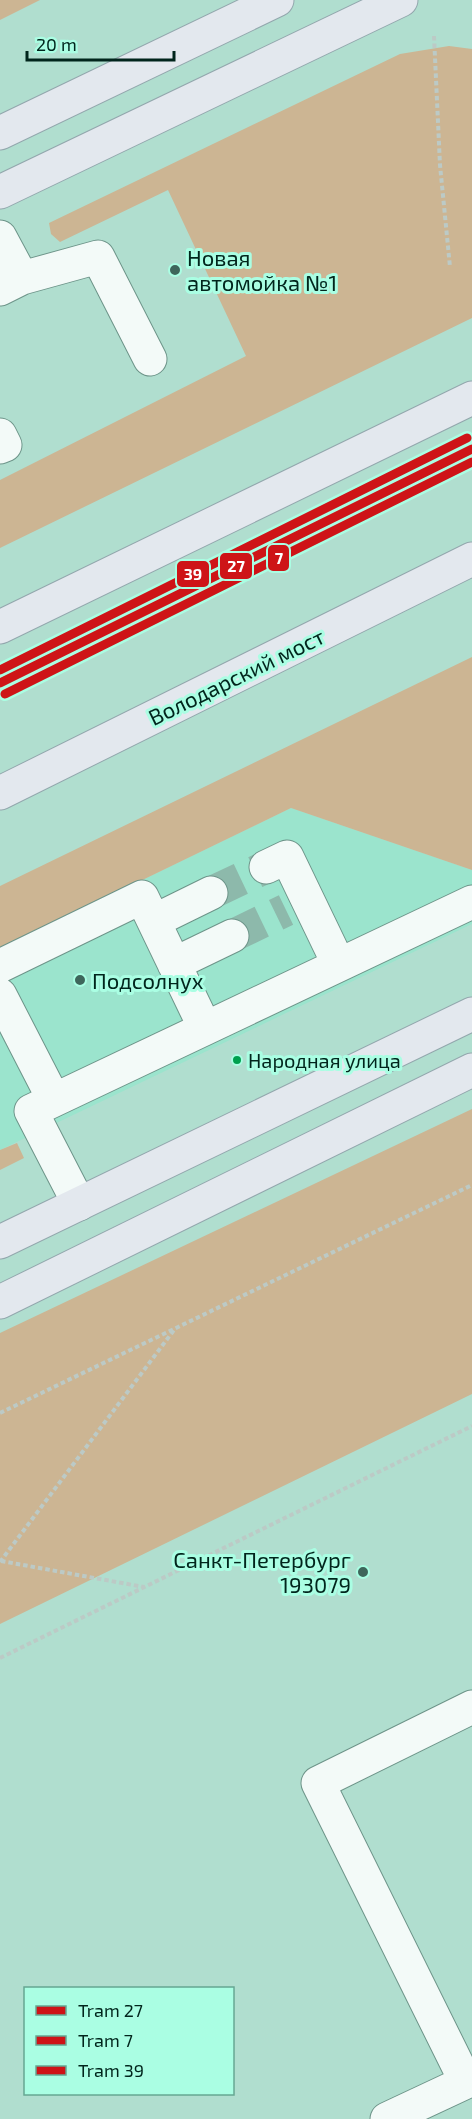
<svg xmlns="http://www.w3.org/2000/svg" width="472" height="2119" font-family="'Exo 2',sans-serif">
  <style>
    .built { fill: #9be4cd }
    .grass { fill: #ccb593 }
    .lines { fill: none; stroke-linecap: round; stroke-linejoin: round }
    .minor-tunnel { stroke: #8db9ab; stroke-width: 33; stroke-dasharray: 33 16; stroke-linecap: butt }
    .minor-casing { stroke: #6d9489; stroke-width: 35 }
    .major-casing { stroke: #93a7ad; stroke-width: 35 }
    .path { stroke: #bccac6; stroke-width: 4; stroke-dasharray: 4.5 3; stroke-linecap: butt }
    .minor { stroke: #f3faf8; stroke-width: 33 }
    .major { stroke: #e3e8ee; stroke-width: 33 }
    .tram-1-casing { stroke: #aafee3; stroke-width: 14 }
    .tram-2-casing { stroke: #aafee3; stroke-width: 14 }
    .tram-3-casing { stroke: #aafee3; stroke-width: 14 }
    .tram-1 { stroke: #ce1417; stroke-width: 9 }
    .tram-2 { stroke: #ce1417; stroke-width: 9 }
    .tram-3 { stroke: #ce1417; stroke-width: 9 }
    .poi-dot { fill: #3e665b; stroke: #aafee3; stroke-width: 2 }
    .bus-dot { fill: #00a04e; stroke: #aafee3; stroke-width: 2 }
    .labels { text-anchor: middle; dominant-baseline: central; stroke-width: 6; stroke-linejoin: round; paint-order: stroke }
    .bus-label { font-size: 20px; fill: #01251c; stroke: #aafee3; text-anchor: start }
    .poi-label { font-size: 22px; fill: #01251c; stroke: #aafee3; text-anchor: start }
    .street-label { font-size: 22px; fill: #01251c; stroke: #aafee3 }
    .line-badge { stroke: #aafee3; stroke-width: 2 }
    .badge-label { font-size: 16px; text-anchor: middle; font-weight: bold; fill: #fff }
  </style>
  <rect width="100%" height="100%" fill="#b0decf"/>
  <!-- built -->
  <path class="built" d="M291 808 472 870V924L0 1150V949Z"/>
  <!-- grass -->
  <path class="grass" d="M0 0H40L0 20Z
    M449 46 472 49V318L0 548V480L246 356 168 190 60 242 51 234 49 223 400 54Z
    M472 657V870L291 808 0 949V886Z
    M472 1109V1394L0 1624V1333Z
    M17 1143 24 1158 0 1170V1150Z"/>
  <g class="lines">
    <!-- minor-tunnel -->
    <path class="minor-tunnel" d="M211 893 266 867
      M232 936 286 910"/>
    <defs>
      <path id="minor" d="M0 237 22 278 0 289
        M22 278 98 257 150 359
        M0 435 5 445 0 447
        M266 867 287 857 339 965
        M154 921 211 893
        M174 964 232 936
        M0 966 142 897 205 1028
        M0 995 54 1100
        M79 1204 31 1111 472 902
        M387 2119 466 2082 318 1783 472 1707"/>
      <path id="major" d="M0 133 277 0
        M0 192 401 0
        M0 627 472 398
        M0 793 472 559
        M0 1242 472 1014
        M0 1302 472 1070"/>
    </defs>
    <!-- minor casing -->
    <use href="#minor" class="minor-casing"/>
    <!-- major casing -->
    <use href="#major" class="major-casing"/>
    <!-- path -->
    <path class="path" d="M434 36 440 165 450 267
      M0 1413 472 1185
      M1 1561 144 1587
      M0 1562 174 1330
      M0 1658 472 1426"/>
    <!-- minor -->
    <use href="#minor" class="minor"/>
    <!-- major -->
    <use href="#major" class="major"/>
    <defs>
      <path id="tram-1" d="M0 683 472 449"/>
      <path id="tram-2" d="M5 694 472 462"/>
      <path id="tram-3" d="M0 670 467 438"/>
    </defs>
    <!-- tram-1 casing -->
    <use href="#tram-1" class="tram-1-casing"/>
    <!-- tram-2 casing -->
    <use href="#tram-2" class="tram-2-casing"/>
    <!-- tram-3 casing -->
    <use href="#tram-3" class="tram-3-casing"/>
    <!-- tram-1 -->
    <use href="#tram-1" class="tram-1"/>
    <!-- tram-2 -->
    <use href="#tram-2" class="tram-2"/>
    <!-- tram-3 -->
    <use href="#tram-3" class="tram-3"/>
  </g>
  <!-- markers -->
  <g class="poi-dot">
    <circle cx="175" cy="270" r="6"/>
    <circle cx="80" cy="980" r="6"/>
    <circle cx="363" cy="1572" r="6"/>
  </g>
  <circle class="bus-dot" cx="237" cy="1060" r="5"/>
  <g class="labels">
    <!-- bus labels -->
    <g class="bus-label">
      <text x="248" y="1060">Народная улица</text>
    </g>
    <!-- poi labels -->
    <g class="poi-label">
      <text x="187" y="257">Новая<tspan x="187" dy="25">автомойка №1</tspan></text>
      <text x="92" y="980">Подсолнух</text>
      <text x="351" y="1559" text-anchor="end">Санкт-Петербург<tspan x="351" dy="25">193079</tspan></text>
    </g>
    <!-- street labels -->
    <g class="street-label">
      <text transform="translate(236 676) rotate(-26)">Володарский мост</text>
    </g>
  </g>
  <g class="line-badge">
    <rect x="267" y="544" width="23" height="28" rx="6" fill="#ce1417"/>
    <rect x="219" y="552" width="34" height="28" rx="6" fill="#ce1417"/>
    <rect x="176" y="560" width="34" height="28" rx="6" fill="#ce1417"/>
  </g>
  <g class="badge-label">
    <text x="279" y="564">7</text>
    <text x="236" y="572">27</text>
    <text x="193" y="580">39</text>
  </g>
  <!-- legend -->
  <rect x="24" y="1987" width="210" height="108" fill="#aafee3" stroke="#66a793" stroke-width="1.5"/>
  <rect x="36" y="2006" width="30" height="9" fill="#ce1417" stroke="#66a793" stroke-width="1.5"/>
  <text x="78" y="2017" font-size="18" fill="#01251c">Tram 27</text>
  <rect x="36" y="2036" width="30" height="9" fill="#ce1417" stroke="#66a793" stroke-width="1.5"/>
  <text x="78" y="2047" font-size="18" fill="#01251c">Tram 7</text>
  <rect x="36" y="2066" width="30" height="9" fill="#ce1417" stroke="#66a793" stroke-width="1.5"/>
  <text x="78" y="2077" font-size="18" fill="#01251c">Tram 39</text>
  <!-- scale -->
  <path d="M27 51v9h147v-9" fill="none" stroke="#01251c" stroke-width="3"/>
  <text x="36" y="51" font-size="18" fill="#01251c" stroke="#aafee3" stroke-width="4.5" paint-order="stroke">20 m</text>
</svg>
